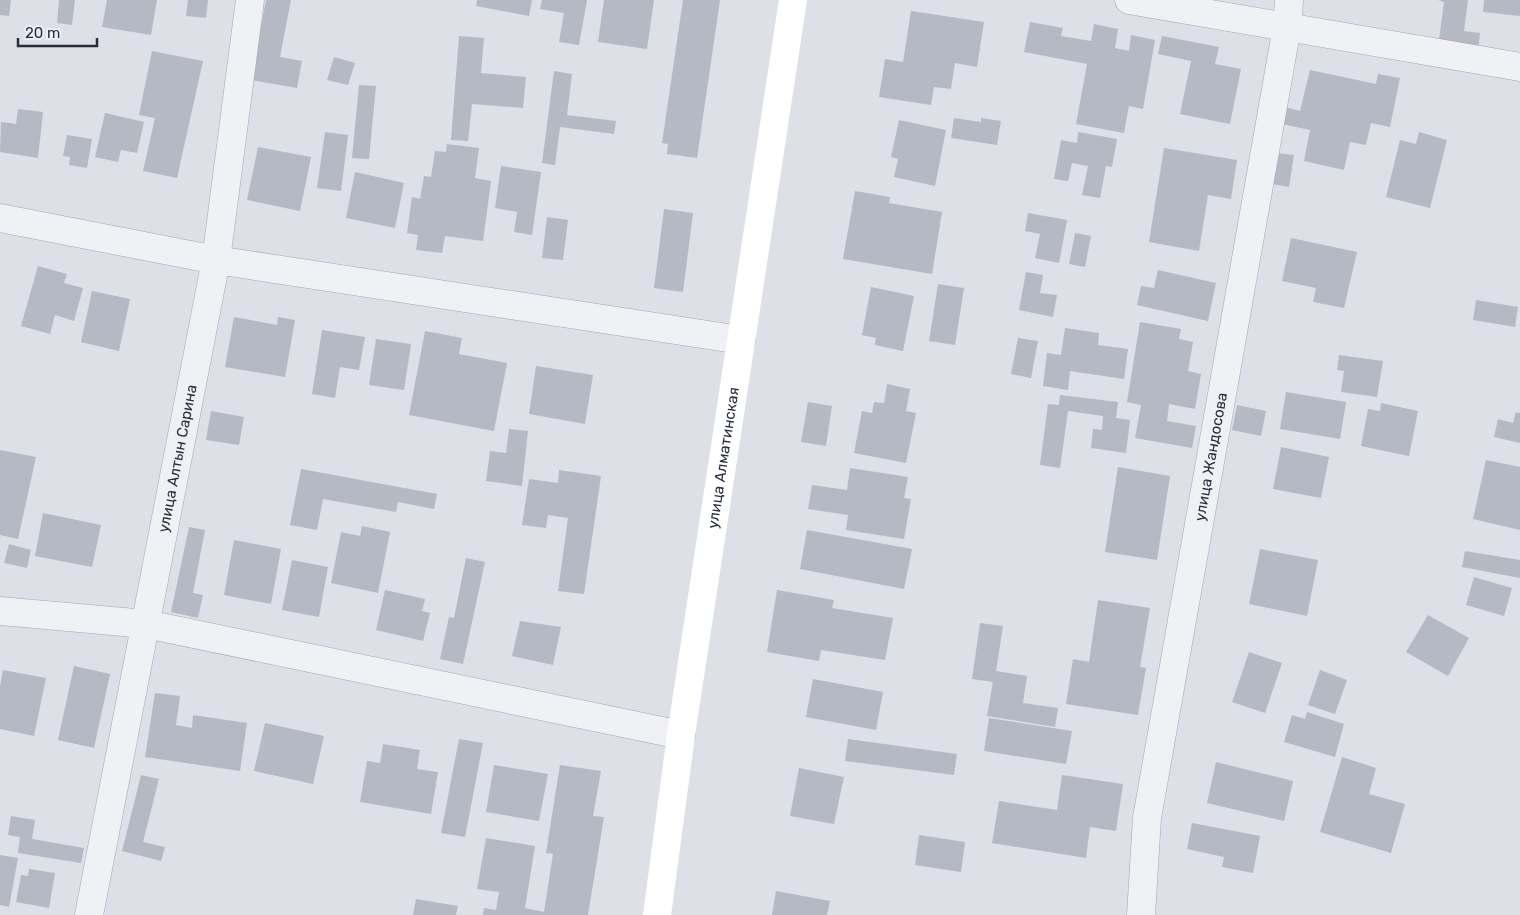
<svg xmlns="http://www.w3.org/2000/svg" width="1520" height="915" font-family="Rubik,sans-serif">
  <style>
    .building { fill: #b4b9c3 }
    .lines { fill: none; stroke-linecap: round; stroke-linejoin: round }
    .street-casing { stroke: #a3a7b0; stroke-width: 29 }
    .street { stroke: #eff1f5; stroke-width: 28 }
    .secondary { stroke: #fff; stroke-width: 28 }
    .labels { text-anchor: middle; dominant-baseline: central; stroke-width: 5; stroke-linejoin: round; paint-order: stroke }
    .street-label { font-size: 15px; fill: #272d3c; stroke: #eceff4 }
  </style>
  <rect width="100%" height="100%" fill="#dde0e6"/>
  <!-- building -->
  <path class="building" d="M0 0H11L9 16 0 15Z
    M59 0H75L72 25 57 23Z
    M107 0H157L151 35 102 27Z
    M188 0H208L206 18 186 16Z
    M266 0H291L280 57 302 61 297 88 251 80Z
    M477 0H532L529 16 476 6Z
    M542 0H587L579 45 559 42 564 13 540 9Z
    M604 0H654L647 49 598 42Z
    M683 0H720L697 158 667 154 668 144 662 143Z
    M1438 0H1468L1464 31 1480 33 1478 52 1438 47 1444 2Z
    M1484 0H1520V16L1483 12Z
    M911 11 984 22 977 67 955 63 951 89 934 87 931 105 879 97 885 59 903 62Z
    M1030 22 1063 28 1061 36 1091 41 1094 24 1118 29 1115 48 1129 51 1131 35 1155 40 1143 109 1129 106 1124 133 1076 124 1087 64 1024 52Z
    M459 36 484 38 481 73 526 77 523 108 472 104 468 141 451 140Z
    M1162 36 1219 47 1215 64 1241 69 1230 124 1180 114 1191 61 1158 54Z
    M152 51 203 61 177 178 143 171 155 118 139 115Z
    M334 57 355 63 348 85 327 80Z
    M1310 70 1376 84 1378 74 1400 78 1390 127 1371 123 1366 145 1350 142 1344 170 1304 161 1310 130 1282 124 1285 107 1300 111Z
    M554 71 572 74 567 115 616 121 614 134 560 127 555 165 542 163Z
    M359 85 376 86 369 159 352 158Z
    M18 109 43 112 38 158 0 152 1 122 16 124Z
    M105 113 144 122 137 153 121 150 118 162 95 157Z
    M954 118 981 122V118L1001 121 997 145 951 138Z
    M899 120 946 130 935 186 894 177 898 159 891 157Z
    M325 132 348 135 341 191 317 188Z
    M1078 132 1117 139 1112 167 1106 166 1100 198 1082 195 1088 166 1072 163 1068 181 1054 179 1061 140 1077 143Z
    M1419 132 1447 140 1430 208 1386 197 1400 140 1416 144Z
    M67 135 92 139 87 168 69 165 70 157 63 156Z
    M447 144 479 148 475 178 491 181 483 241 445 236 442 253 416 250 418 235 407 233 412 197 420 199 424 176 431 177 435 151 446 152Z
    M258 147 311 157 300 211 247 200Z
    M1164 148 1237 160 1231 199 1208 195 1199 251 1149 242Z
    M1276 153 1294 155 1289 187 1272 184Z
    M501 166 541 172 532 235 514 232 517 212 495 208Z
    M355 172 404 183 395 228 346 218Z
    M855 191 890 197 889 203 942 212 932 274 843 259Z
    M664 209 693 213 683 292 654 288Z
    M1028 213 1067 220 1059 263 1035 258 1040 234 1025 231Z
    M547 217 568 220 563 260 542 258Z
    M1075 233 1091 236 1085 267 1069 264Z
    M1291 238 1357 252 1344 308 1313 302 1316 288 1282 281Z
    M38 266 67 274 64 283 83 288 74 321 55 315 50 334 21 326Z
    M1158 270 1216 283 1208 321 1137 305 1141 286 1154 288Z
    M1026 272 1043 275 1040 293 1057 295 1053 317 1019 310Z
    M938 284 964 288 955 345 929 341Z
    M871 287 914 296 903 351 875 345 876 338 862 335Z
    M92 291 130 299 119 351 81 342Z
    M1476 300 1518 307 1515 327 1473 320Z
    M234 317 277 325 278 317 295 320 285 377 225 367Z
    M1140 322 1181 329 1179 339 1193 342 1188 371 1201 374 1195 409 1169 404 1167 421 1196 426 1192 448 1135 438 1141 405 1127 402Z
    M1065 328 1099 333 1098 345 1128 349 1124 379 1070 371 1068 390 1043 386 1047 353 1061 355Z
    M322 330 365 337 359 370 340 367 335 398 312 394Z
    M425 331 462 338 459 354 507 363 494 431 409 415Z
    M1018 338 1038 341 1031 378 1011 374Z
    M376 339 411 344 404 390 369 385Z
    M1339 355 1383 361 1377 397 1341 392 1344 371 1337 370Z
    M536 366 593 375 585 424 529 414Z
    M887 384 910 389 906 411 916 413 906 463 854 453 862 411 872 413 874 402 884 403Z
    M1286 392 1346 402 1340 439 1280 429Z
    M1060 395 1118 402 1116 418 1130 420 1126 453 1091 448 1093 429 1102 430 1103 416 1068 411 1060 468 1040 465 1048 404 1059 405Z
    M808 402 832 406 826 446 801 442Z
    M1381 403 1418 411 1409 456 1361 446 1368 409 1380 411Z
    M1237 405 1266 411 1261 436 1232 430Z
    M211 411 244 417 239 445 206 440Z
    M1516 412 1520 413V443L1494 437 1498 419 1513 423Z
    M509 429 528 431 522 486 486 481 490 451 506 453Z
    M1281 447 1329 457 1321 498 1273 489Z
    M0 450 36 457 18 539 0 535Z
    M1486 460 1520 467V530L1473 519Z
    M1118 467 1170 476 1157 560 1105 552Z
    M850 468 908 477 904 498 911 499 904 539 846 530 848 515 808 509 812 485 847 490Z
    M301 469 437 494 434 509 398 502 396 512 323 499 317 530 290 525Z
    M559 470 601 476 584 594 558 591 568 518 548 515 546 528 522 525 529 479 558 483Z
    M43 513 101 525 92 567 35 556Z
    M362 526 390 532 378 593 331 583 341 532 360 536Z
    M189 527 205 530 193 593 203 595 198 618 171 612Z
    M807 530 912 549 904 589 800 569Z
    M234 540 281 549 271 604 224 595Z
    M9 544 31 550 27 568 4 563Z
    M1260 549 1318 560 1307 616 1249 604Z
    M1465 551 1520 560V578L1462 567Z
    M466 558 485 562 463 664 440 659 449 617 454 618Z
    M292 560 328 567 319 617 282 610Z
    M1474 577 1512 588 1504 616 1466 605Z
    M385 590 425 599 422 611 430 613 423 641 376 630Z
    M777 590 834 600 832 608 893 618 885 660 821 650 819 661 767 652Z
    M1098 600 1150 608 1140 667 1146 668 1138 715 1066 704 1073 659 1089 662Z
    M1428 615 1469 638 1448 676 1406 652Z
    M520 621 561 627 553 665 512 656Z
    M980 623 1003 626 996 671 1027 676 1023 703 1058 708 1055 727 987 716 993 682 972 679Z
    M1249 652 1282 663 1265 713 1232 702Z
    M74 666 110 674 94 748 58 740Z
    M3 670 46 678 34 736 0 729V686Z
    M1320 670 1347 680 1335 714 1308 705Z
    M813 679 883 692 876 730 806 717Z
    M155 693 180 696 176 725 192 728 193 715 247 723 240 771 145 757Z
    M1307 712 1344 724 1335 757 1284 742 1292 715 1305 719Z
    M989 718 1072 731 1066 764 984 751Z
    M265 723 324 736 313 784 254 771Z
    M459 739 483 743 465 837 441 833Z
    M848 739 957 754 954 775 845 761Z
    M383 744 420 750 417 769 438 772 431 814 360 802 367 761 380 763Z
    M1342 757 1376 768 1369 794 1405 804 1391 853 1320 832Z
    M1216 762 1293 781 1284 821 1207 803Z
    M494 765 548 774 539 821 486 812Z
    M560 765 601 771 593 816 604 817 588 915H483L484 908 496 910 499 892 477 889 486 838 535 846 525 908 544 912 553 854 546 853Z
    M799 768 844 777 834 824 790 816Z
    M141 775 159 779 143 842 165 847 161 861 122 851Z
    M1062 775 1123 784 1116 831 1090 827 1086 858 992 843 999 801 1057 810Z
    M11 816 35 820 32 839 84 848 81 863 18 853 20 837 8 835Z
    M1192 823 1260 836 1253 873 1222 867 1224 857 1187 849Z
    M919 835 965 842 961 872 915 865Z
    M0 855 18 858 9 907 0 905Z
    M29 869 55 873 49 908 16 902 21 875 28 876Z
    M776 891 830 901 827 915H772Z
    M416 899 458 906 456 915H413Z"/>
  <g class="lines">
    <defs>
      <g id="street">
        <path d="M1129 0 1520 67"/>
        <path d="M0 218 216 260 741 340"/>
        <path d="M0 611 146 624 681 735"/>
        <path id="s1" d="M89 915 216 260 250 0"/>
        <path id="s2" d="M1141 915 1147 818 1287 27 1289 0"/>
      </g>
    </defs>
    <!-- street casing -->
    <use href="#street" class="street-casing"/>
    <!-- street -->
    <use href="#street" class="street"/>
    <!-- secondary -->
    <path class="secondary" id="s3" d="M657 915 681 735 793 0"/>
  </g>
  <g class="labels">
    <!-- street labels -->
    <g class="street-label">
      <text stroke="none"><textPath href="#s3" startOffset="462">улица Алматинская</textPath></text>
      <text stroke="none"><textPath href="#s2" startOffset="464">улица Жандосова</textPath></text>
      <text stroke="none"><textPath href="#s1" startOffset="465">улица Алтын Сарина</textPath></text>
    </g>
  </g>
  <!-- scale -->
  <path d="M18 38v8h79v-8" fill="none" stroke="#272d3c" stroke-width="2.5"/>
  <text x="25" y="38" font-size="15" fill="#272d3c" stroke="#eceff4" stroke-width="4" paint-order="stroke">20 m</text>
</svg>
